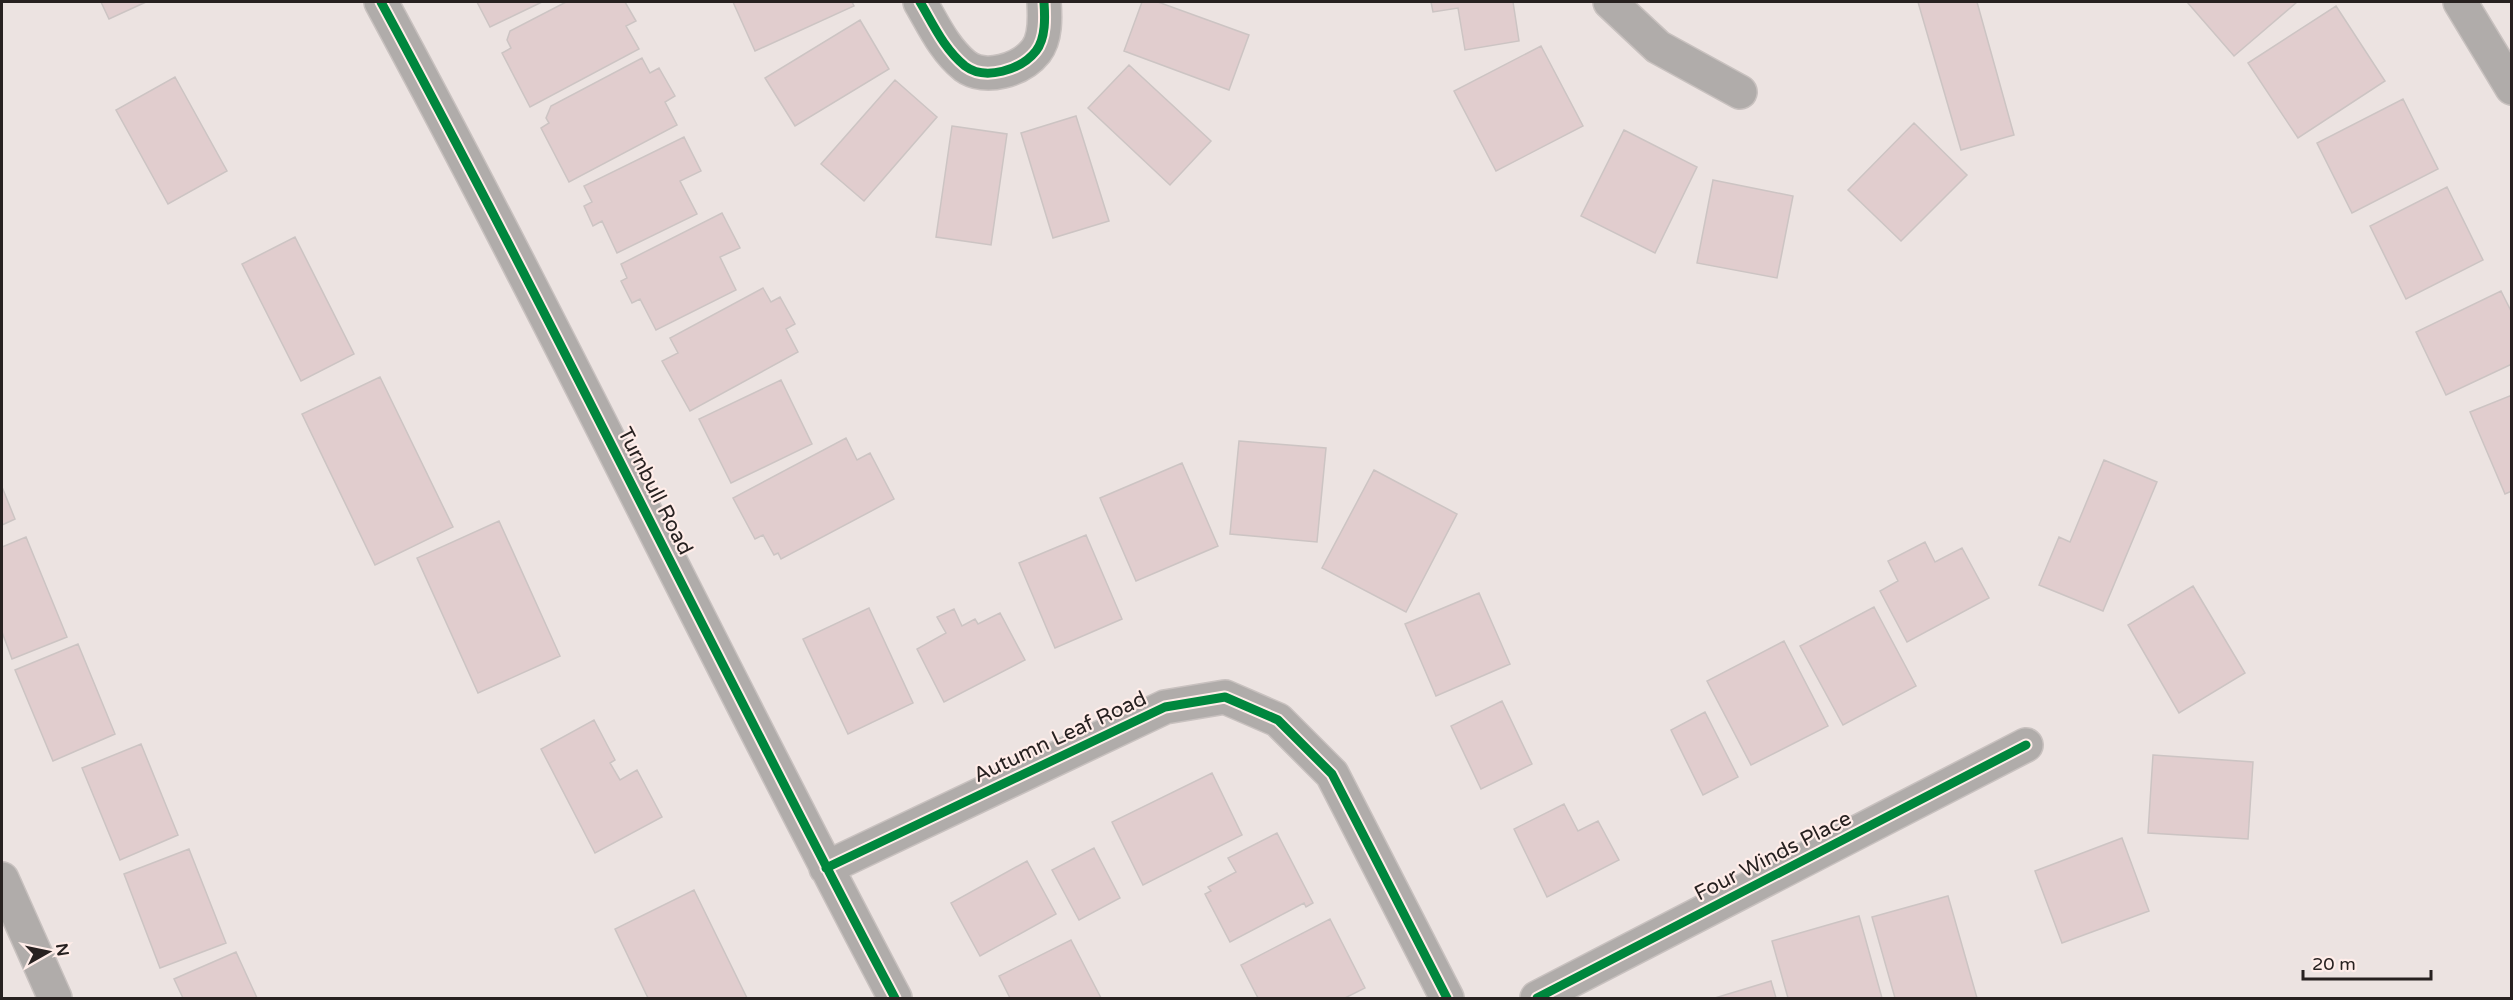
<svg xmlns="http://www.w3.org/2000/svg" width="2513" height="1000" font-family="'Varela Round',sans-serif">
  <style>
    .building { fill: #e1cdce; stroke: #ccc4c3; stroke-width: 1.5 }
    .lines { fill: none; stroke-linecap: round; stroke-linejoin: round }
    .minor-casing { stroke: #c8c1bf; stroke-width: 36 }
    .minor { stroke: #b0acaa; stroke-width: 33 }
    .cycleway-casing { stroke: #ffede9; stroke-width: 13 }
    .cycleway { stroke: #00873e; stroke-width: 9 }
    .labels { text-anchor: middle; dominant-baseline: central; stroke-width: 4.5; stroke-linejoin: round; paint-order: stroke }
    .street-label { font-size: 21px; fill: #272120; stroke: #ffede9 }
  </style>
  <rect width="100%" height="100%" fill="#ece3e1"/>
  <!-- building -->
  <path class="building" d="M101 2H146L109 19Z
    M477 2H542L490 27Z
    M566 2H625L636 21 626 26 639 49 530 107 502 53 511 48 507 40 510 31Z
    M733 2H852L854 6 755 51Z
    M1142 2H1158L1249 35 1229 90 1124 51Z
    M1431 2H1513L1519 41 1465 50 1458 8 1433 12Z
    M1918 2H1977L2014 135 1961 150Z
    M2187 2H2297L2234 56Z
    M2336 6 2385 81 2298 138 2248 63Z
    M860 20 889 69 795 126 765 78Z
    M1541 46 1583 126 1496 171 1454 91Z
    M642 58 650 73 659 68 675 96 665 102 677 125 569 182 541 128 549 123 546 118 551 106Z
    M1129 65 1211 141 1170 185 1088 108Z
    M175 77 227 171 168 204 116 110Z
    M895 80 937 117 864 201 821 164Z
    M2403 99 2438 169 2352 213 2317 143Z
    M1076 116 1109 221 1053 238 1021 133Z
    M1914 123 1967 175 1901 241 1848 190Z
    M952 126 1007 134 991 245 936 237Z
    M1624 130 1697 167 1655 253 1581 216Z
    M684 137 701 171 680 181 697 214 617 253 602 221 593 226 584 206 592 202 584 186Z
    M1713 180 1793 196 1777 278 1697 263Z
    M2447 187 2483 260 2406 299 2370 226Z
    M722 213 740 248 720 257 736 290 656 330 640 299 632 303 621 281 627 278 621 264Z
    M295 237 354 354 301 381 242 264Z
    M763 288 771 302 780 297 795 324 786 329 798 352 690 411 662 361 678 353 670 338Z
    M2501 291 2512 313V364L2446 395 2416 332Z
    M380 377 453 527 375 565 302 414Z
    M781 380 812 444 731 483 699 419Z
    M2512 395V491L2505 494 2470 412Z
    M846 438 857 460 870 453 894 499 781 559 778 553 774 555 763 535 755 539 733 498Z
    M1239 441 1326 448 1317 542 1230 534Z
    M2104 460 2157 482 2103 611 2039 585 2059 537 2070 542Z
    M1182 463 1218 546 1136 581 1100 498Z
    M1374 470 1457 514 1406 612 1322 568Z
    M2 487 15 519 2 525Z
    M499 521 560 656 478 693 417 558Z
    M1086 535 1122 619 1055 648 1019 563Z
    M26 537 67 637 12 659 2 632V547Z
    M1925 542 1935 562 1962 548 1989 598 1907 642 1880 591 1898 581 1888 561Z
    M2193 586 2245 673 2179 713 2128 625Z
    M1479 593 1510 664 1436 696 1405 624Z
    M1874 607 1916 686 1843 725 1800 646Z
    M869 608 913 703 848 734 803 639Z
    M954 609 962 626 975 619 978 624 1000 613 1025 660 944 702 917 649 946 633 937 617Z
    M1784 641 1828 726 1751 765 1707 681Z
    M78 644 115 734 53 761 15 670Z
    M1502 701 1532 764 1481 789 1451 726Z
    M1705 712 1738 777 1703 795 1671 730Z
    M594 720 615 760 610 763 620 780 637 770 662 817 595 853 541 749Z
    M141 744 178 835 120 860 82 768Z
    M2153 755 2253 762 2248 839 2148 833Z
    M1212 773 1242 835 1143 885 1112 822Z
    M1564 804 1578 831 1598 821 1619 860 1547 897 1514 829Z
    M1277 833 1313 903 1306 907 1304 903 1230 942 1205 894 1211 891 1208 887 1236 872 1228 858Z
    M2122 838 2149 911 2062 943 2035 871Z
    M1094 848 1120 898 1079 920 1052 870Z
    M189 849 226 943 160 968 124 874Z
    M1027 861 1056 914 980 956 951 903Z
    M694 890 747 998H648L615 929Z
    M1948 896 1977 998H1895L1872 917Z
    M1859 916 1882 998H1788L1772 941Z
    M1330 919 1365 988 1345 998H1258L1241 965Z
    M1071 940 1101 998H1010L999 976Z
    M236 952 257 998H183L174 979Z
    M1771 981 1776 998H1715Z"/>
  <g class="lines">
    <defs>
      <path id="minor" d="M381 2C559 331 720 668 895 998
        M920 2C933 24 944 49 965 66 985 81 1021 70 1036 51 1046 38 1045 17 1044 2
        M1610 2 1658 47 1740 92
        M2460 2 2512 88
        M826 868 1165 707 1225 697 1278 720 1332 774 1447 998
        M2 879 55 998
        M1537 998 2026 745"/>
    </defs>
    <!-- minor casing -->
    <use href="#minor" class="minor-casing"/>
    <!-- minor -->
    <use href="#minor" class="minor"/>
    <defs>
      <path id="cycleway" d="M381 2C559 331 720 668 895 998
        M920 2C933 24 944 49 965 66 985 81 1021 70 1036 51 1046 38 1045 17 1044 2
        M826 868 1165 707 1225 697 1278 720 1332 774 1447 998
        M1537 998 2026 745"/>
    </defs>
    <!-- cycleway casing -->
    <use href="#cycleway" class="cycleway-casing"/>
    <!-- cycleway -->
    <use href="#cycleway" class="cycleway"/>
  </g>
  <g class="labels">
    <!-- street labels -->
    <g class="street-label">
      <text transform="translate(655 491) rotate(63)">Turnbull Road</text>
      <text transform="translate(1060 737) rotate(-25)">Autumn Leaf Road</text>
      <text transform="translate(1773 856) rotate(-27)">Four Winds Place</text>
    </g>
  </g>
  <!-- border -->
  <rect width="2513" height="1000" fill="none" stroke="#272120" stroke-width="6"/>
  <!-- north arrow -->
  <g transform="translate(48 952) rotate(81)" stroke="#ffede9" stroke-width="4.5" paint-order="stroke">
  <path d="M0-4.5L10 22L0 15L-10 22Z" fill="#272120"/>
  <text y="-9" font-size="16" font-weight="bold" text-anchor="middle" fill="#272120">N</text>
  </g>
  <!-- scale -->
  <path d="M2303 970v9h128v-9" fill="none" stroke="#272120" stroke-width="3"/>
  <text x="2312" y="970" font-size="18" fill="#272120" stroke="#ffede9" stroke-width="4.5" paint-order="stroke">20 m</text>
</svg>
